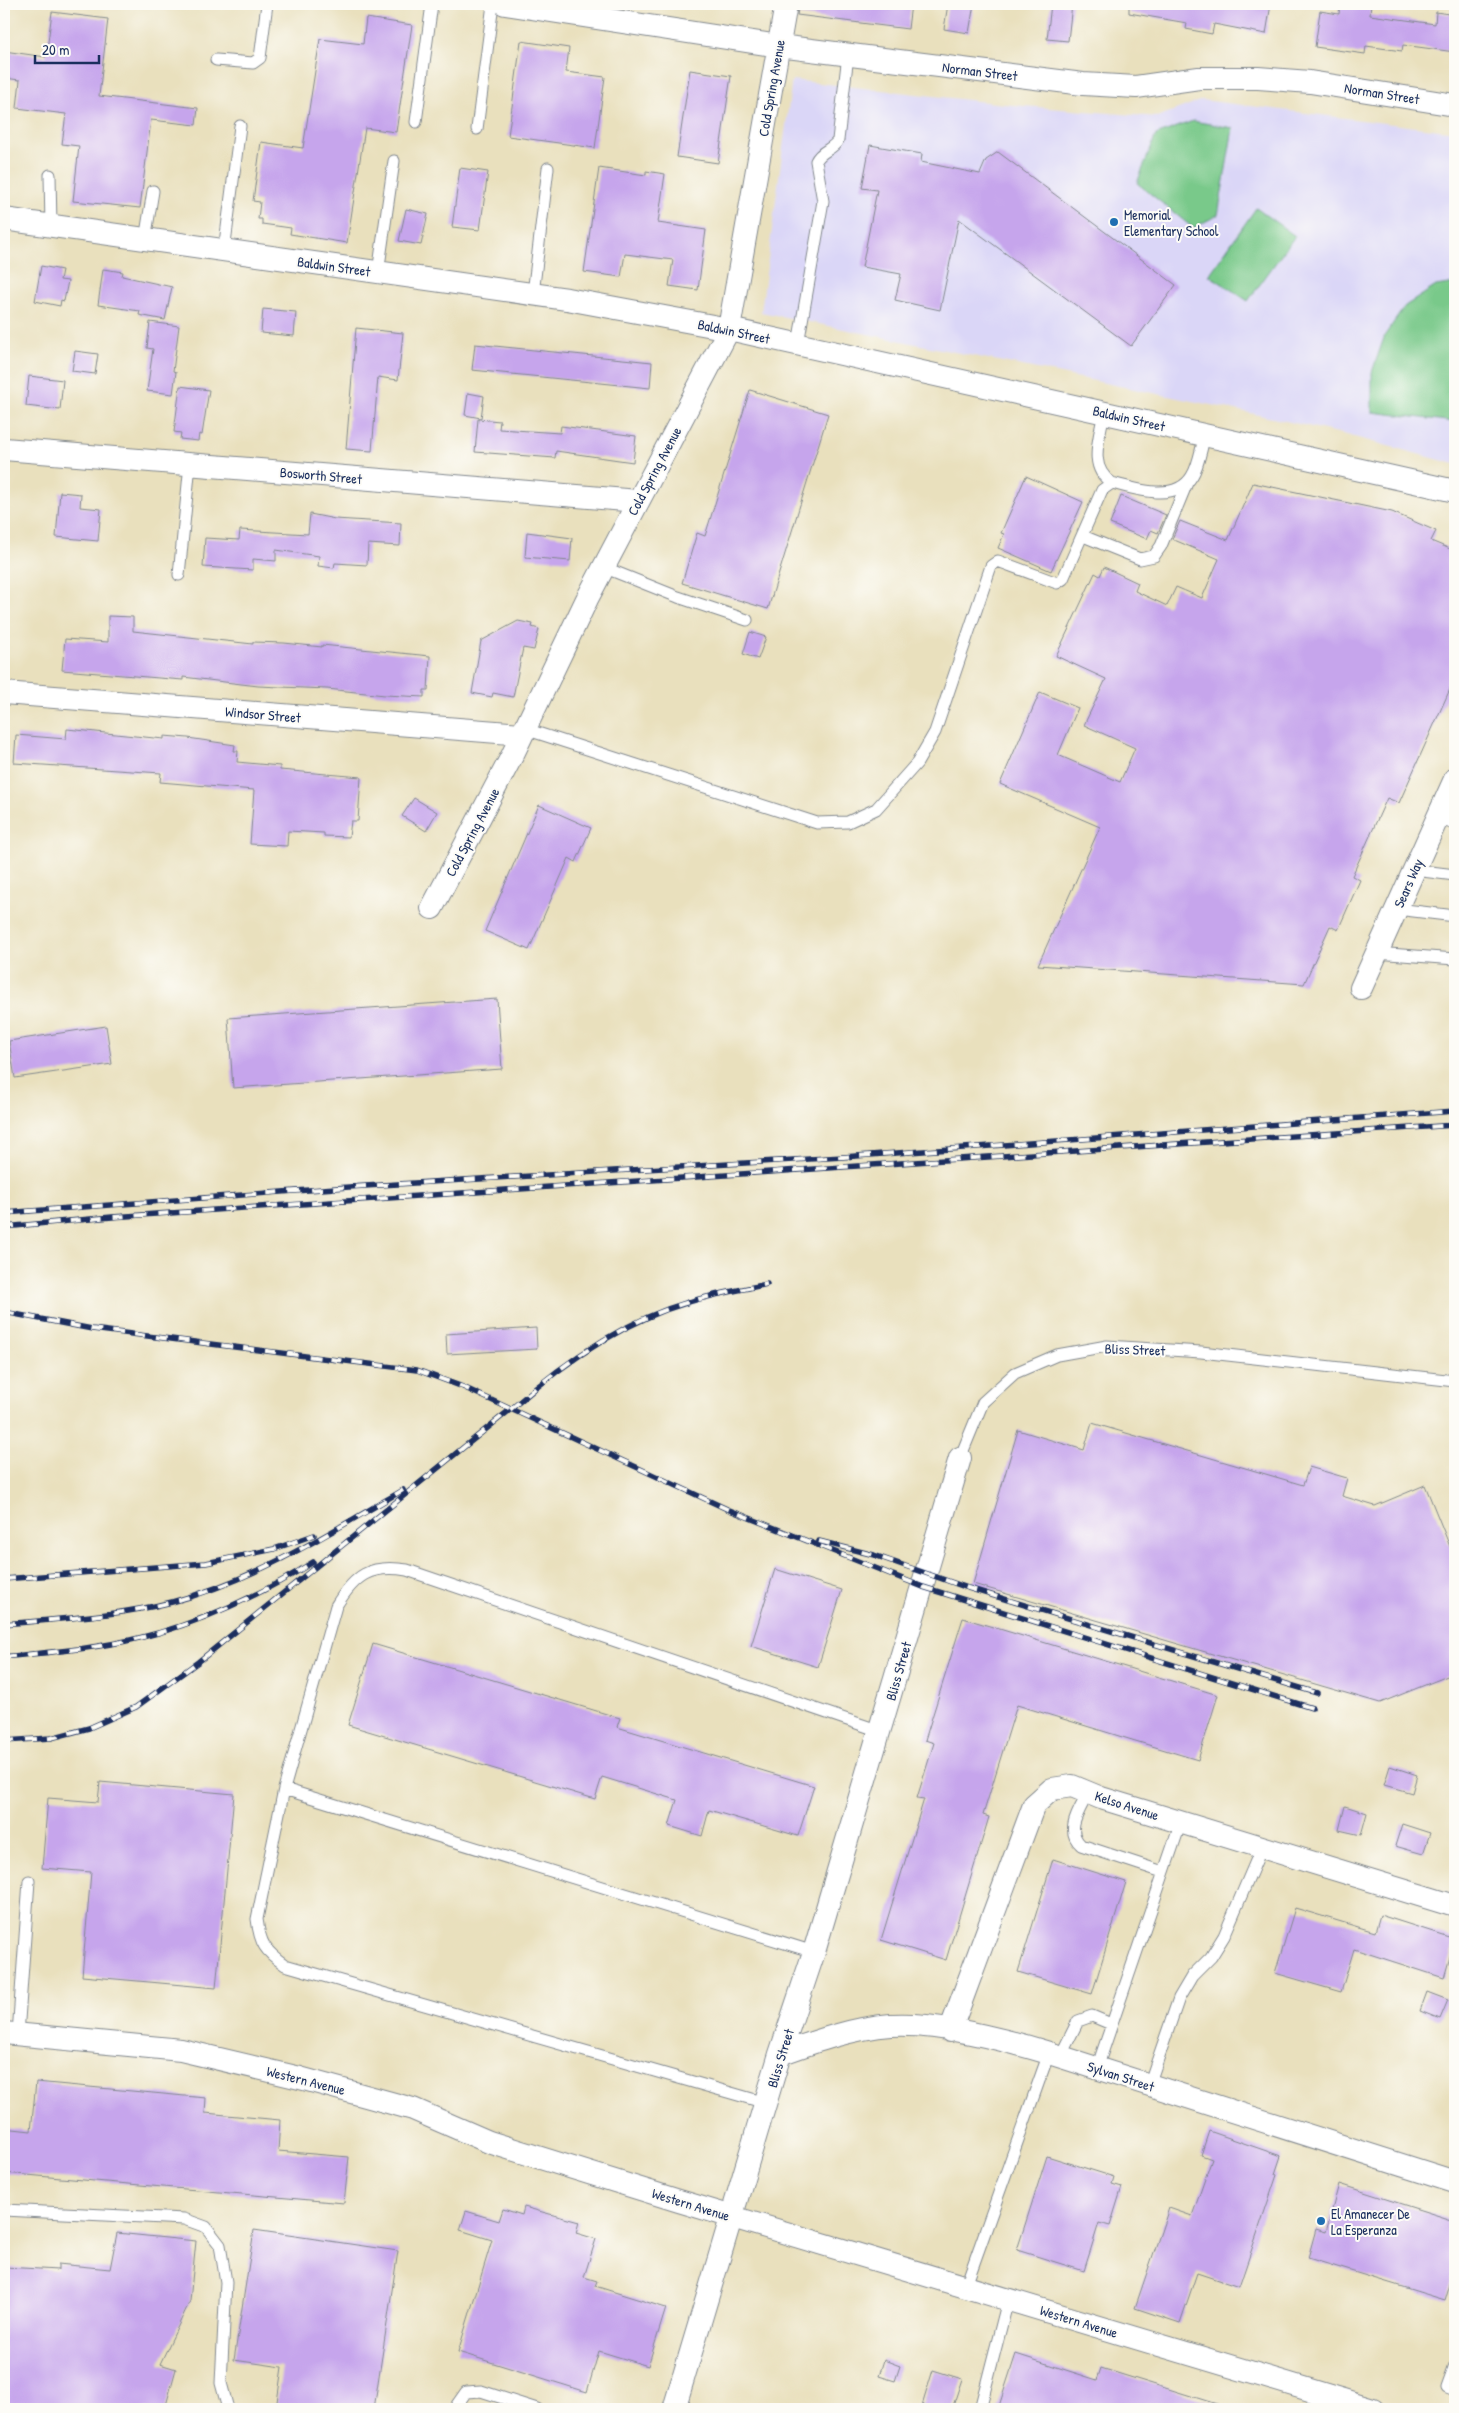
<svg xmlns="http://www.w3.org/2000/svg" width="1459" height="2413" font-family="'Patrick Hand',sans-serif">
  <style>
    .built { fill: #dad6f7 }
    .green { fill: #79c98a; stroke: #4a7c74 }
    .building { fill: #c6a5ec }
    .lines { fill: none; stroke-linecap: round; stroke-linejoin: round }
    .lane-casing { stroke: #82888e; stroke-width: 13 }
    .street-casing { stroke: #82888e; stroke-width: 24 }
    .lane { stroke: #fff; stroke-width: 11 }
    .street { stroke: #fff; stroke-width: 22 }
    .rail-casing { stroke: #1b2f5e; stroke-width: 5.5 }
    .rail { stroke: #fdfcf7; stroke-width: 4; stroke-dasharray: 11; stroke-linecap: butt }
    .poi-dot { fill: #1f6fb2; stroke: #fdfcf7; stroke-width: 2 }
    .labels { text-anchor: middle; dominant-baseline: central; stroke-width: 4; stroke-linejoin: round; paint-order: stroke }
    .street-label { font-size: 14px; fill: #1b2f5e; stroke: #fdfcf7 }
    .poi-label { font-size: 14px; fill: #1b2f5e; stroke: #fdfcf7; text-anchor: start }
  </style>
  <rect width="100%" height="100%" fill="#fdfcf7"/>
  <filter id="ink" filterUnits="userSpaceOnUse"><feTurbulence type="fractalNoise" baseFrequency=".02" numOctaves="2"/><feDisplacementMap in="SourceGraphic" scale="10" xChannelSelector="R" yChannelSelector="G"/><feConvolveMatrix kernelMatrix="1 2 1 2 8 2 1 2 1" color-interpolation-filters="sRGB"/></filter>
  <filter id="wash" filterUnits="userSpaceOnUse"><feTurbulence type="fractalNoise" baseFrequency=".0096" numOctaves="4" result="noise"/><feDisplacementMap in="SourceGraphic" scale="20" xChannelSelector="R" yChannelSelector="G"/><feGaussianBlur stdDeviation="1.12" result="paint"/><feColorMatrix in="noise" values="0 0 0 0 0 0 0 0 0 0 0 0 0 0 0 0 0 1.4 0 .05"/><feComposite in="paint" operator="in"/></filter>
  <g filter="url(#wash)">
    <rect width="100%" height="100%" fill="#e9e0bd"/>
    <!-- built -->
    <path class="built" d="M792 80 1012 105 1157 117 1202 100 1455 132V464L1347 435 1250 413 761 312Z"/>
    <!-- green -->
    <path class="green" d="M1193 121 1233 128 1218 215 1193 228 1137 183 1156 135Z
      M1256 208 1295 236 1248 301 1209 275Z
      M1455 283V422L1372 412V372L1385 335 1405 306 1436 286Z"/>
    <g id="blocks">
      <!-- building -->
      <path class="building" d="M799 4H911L908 29 797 15Z
        M948 4H974L969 33 944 29Z
        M1051 4H1072L1068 41 1047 39Z
        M1129 4H1271L1266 34 1214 24 1212 34 1186 29 1187 23 1129 13Z
        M1340 4H1371L1370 15 1435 24 1436 12 1455 15V52L1403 45 1402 51 1366 46 1365 54 1315 47 1320 11 1339 14Z
        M52 12 108 19 99 96 198 108 196 125 151 120 140 208 73 201 79 146 62 144 66 114 17 108 20 80 4 78V51L46 57Z
        M366 18 412 25 396 132 365 128 347 243 290 234 291 228 262 224V219H258L260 202 253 201 261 142 303 148 320 39 363 44Z
        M521 41 569 48 566 72 605 77 595 148 508 136Z
        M690 70 731 76 718 163 677 157Z
        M870 145 922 154 921 162 980 174 986 160 998 152 1176 285 1131 346 959 219 940 310 895 300 901 274 862 267 877 190 862 188Z
        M460 168 488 172 480 230 452 227Z
        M599 168 646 175V171L665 174 658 223 706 230 698 290 669 286 673 260 625 254 621 277 584 272Z
        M406 209 428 214 421 245 399 241Z
        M41 266 62 270 60 280 68 281 64 301 61 300 60 306 35 301Z
        M103 269 123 272 122 276 172 287 165 320 139 315 140 311 98 305Z
        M263 309 296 312 294 336 261 333Z
        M150 322 179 326 173 371 176 372 173 394 147 391 153 349 147 348Z
        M356 328 403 333 398 380 378 377 372 451 346 449Z
        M475 344 652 362 650 388 472 370Z
        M75 351 98 354 95 374 72 371Z
        M29 376 63 380 60 410 26 406Z
        M180 386 209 390 202 435 199 434 198 441 180 439 181 433 174 432Z
        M750 390 828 414 768 609 682 583 697 533 705 536Z
        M468 393 484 396 481 418 465 415Z
        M478 419 500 421 499 429 560 433 561 426 636 436 633 462 556 451 555 458 475 452Z
        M1026 476 1083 502 1051 571 998 548 1004 534 1001 533Z
        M1253 483 1392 512 1436 531 1431 541 1455 551V678L1399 803 1387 798 1352 876 1360 880 1338 930 1330 926 1304 984 1038 965 1100 827 1000 784 1040 692 1078 708 1058 755 1120 782 1135 748 1084 725 1106 679 1056 656 1095 573 1100 576 1104 567 1138 583 1135 591 1167 606 1176 587 1202 598 1219 559 1172 539 1180 521 1228 540Z
        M60 492 81 494 80 507 101 509 98 541 56 537Z
        M1121 496 1166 515 1158 533 1151 530 1147 539 1110 524Z
        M310 514 335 519 401 523 400 546 368 544 367 565 335 563 334 568 318 566 319 556 276 550V561L253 559V570L203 567 205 538 239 540 240 530 308 534Z
        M527 532 572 538 570 561 525 557Z
        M108 616 133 617V631L253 644V642L284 643 322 647V645L430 656 428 690H424V697L385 695 327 689 258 686 183 677V680L62 670 65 639 108 642Z
        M518 621 533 624 532 627 539 629 534 650 523 648 513 697 493 693 492 697 472 693 481 641Z
        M750 632 766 637 758 659 743 654Z
        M67 729 164 739V736L188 738 235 745 234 751H238L237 762 280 766V770L361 777 358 821H351L349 837 324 836V833L288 831 287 846 250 844 254 790 160 782 161 773 14 763 16 735 66 739Z
        M414 798 437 812 426 831 402 816Z
        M539 805 591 828 576 862 569 858 529 950 485 931Z
        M497 999 502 1069 233 1088 228 1018Z
        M106 1026 112 1064 15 1078 9 1041Z
        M536 1328 537 1349 447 1354 446 1334Z
        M1092 1423 1303 1485 1309 1467 1347 1478 1342 1496 1375 1506 1425 1485 1455 1559V1673L1380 1703 973 1584 1018 1430 1084 1450Z
        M775 1569 842 1590 818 1667 751 1646Z
        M963 1618 1218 1695 1198 1760 1017 1705 983 1815 989 1817 946 1960 881 1940 924 1799 917 1798 934 1743 925 1740Z
        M373 1644 620 1718 617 1727 814 1786 798 1836 709 1810 702 1836 669 1826 677 1800 602 1777 595 1799 348 1725Z
        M1390 1766 1417 1775 1412 1793 1384 1785Z
        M100 1782 234 1794 216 1988 82 1976 91 1872 42 1868 48 1798 98 1802Z
        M1345 1806 1367 1813 1361 1835 1339 1830Z
        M1402 1824 1430 1833 1423 1854 1395 1846Z
        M1053 1859 1126 1882 1092 1994 1018 1972Z
        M1295 1908 1375 1932 1380 1915 1455 1939 1444 1978 1354 1949 1341 1992 1275 1973Z
        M1427 1992 1448 2000 1440 2019 1420 2011Z
        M36 2082 206 2098 205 2113 280 2120 278 2151 349 2157 344 2203 4 2173V2128L31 2131Z
        M1209 2131 1281 2156 1275 2174 1277 2175 1239 2287 1197 2273 1180 2323 1135 2308 1169 2208 1192 2216 1212 2159 1201 2155Z
        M1047 2156 1114 2177 1112 2184 1122 2187 1110 2226 1099 2223 1084 2271 1017 2250Z
        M1339 2184 1455 2221V2267L1445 2300 1308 2258 1316 2229 1326 2232Z
        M524 2207 579 2222 576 2233 596 2239 584 2277 597 2281 595 2286 666 2308 648 2366 599 2351 587 2392 458 2352 492 2240 460 2230 466 2211 499 2221 503 2209 522 2215Z
        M254 2230 398 2251 374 2409H276L282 2367 234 2360Z
        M117 2233 196 2241 190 2301 160 2364 176 2369 165 2409H4V2267L58 2270V2264L110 2269Z
        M1016 2354 1097 2380 1101 2368 1220 2405 1219 2409H998Z
        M884 2360 900 2366 895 2381 879 2376Z
        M933 2370 962 2379 952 2409H921Z"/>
    </g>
  </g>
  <g filter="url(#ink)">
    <use href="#blocks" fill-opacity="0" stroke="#82888e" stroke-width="1"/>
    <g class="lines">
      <defs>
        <path id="lane" d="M216 60 253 63 260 58 267 4
          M416 122 432 4
          M477 129 493 4
          M50 175 51 226
          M145 240 153 191
          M224 251 240 126
          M378 273 394 161
          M533 294 548 168
          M798 344 823 201 816 161C821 150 833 150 838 140L848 55
          M1104 412C1100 437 1087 467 1112 483
          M1083 536 1140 559 1154 556 1161 546 1187 483
          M603 567 678 597 747 620
          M179 575 190 464
          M525 729 817 823 848 822 876 809 917 763 935 732 991 566 998 561 1057 583 1063 579 1102 490 1112 483C1136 489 1176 503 1192 476 1199 465 1201 448 1205 435
          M1437 820 1455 823
          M1414 870 1455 875
          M1397 909 1455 916
          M1376 953 1455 959
          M960 1458 983 1402 1015 1373 1057 1355 1107 1346 1201 1352 1455 1381
          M284 1789 257 1919C260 1944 265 1951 285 1965L766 2103
          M1088 1793C1080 1810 1064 1830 1081 1845L1163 1872
          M814 1952 284 1789 336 1606C355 1575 370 1564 407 1570L880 1731
          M18 2034 29 1881
          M1060 2057 1078 2021 1092 2016 1111 2024
          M1097 2068 1181 1822
          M1149 2085 1179 1998 1192 1976 1211 1957 1224 1936 1262 1847
          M4 2210 184 2219 206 2227 220 2245 226 2282 221 2383 228 2409
          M965 2288 1049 2053
          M1455 2366 1447 2388 1455 2391
          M454 2409 466 2392 481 2391 537 2409
          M980 2409 1008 2300
          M1320 2409 1323 2394"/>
        <path id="street" d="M505 4 779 46 1083 84 1136 87 1199 78H1258L1310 82 1455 105
          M4 219 567 299 729 329 1455 491
          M4 449 638 501
          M4 693 522 734
          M432 908 512 756 587 599 729 329 786 4
          M1361 988 1455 779
          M950 2031 1034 1805 1052 1789 1072 1786 1101 1798 1455 1906
          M4 2033 181 2050 300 2078 413 2109 489 2142 679 2201 1373 2409
          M780 2054C816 2041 853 2028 891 2025 936 2022 1006 2040 1049 2053L1455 2182
          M674 2409 780 2054 814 1952 960 1458"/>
      </defs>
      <!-- lane casing -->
      <use href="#lane" class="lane-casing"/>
      <!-- street casing -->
      <use href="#street" class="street-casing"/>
      <!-- lane -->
      <use href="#lane" class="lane"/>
      <!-- street -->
      <use href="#street" class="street"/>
      <defs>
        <path id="rail" d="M4 1213 349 1187 843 1157 1455 1111
          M4 1227 112 1217 1455 1125
          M4 1312 92 1329 417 1370 463 1387 727 1509 923 1587 1312 1708
          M819 1541 874 1555 968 1588 1317 1693
          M4 1579 206 1563 274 1549 314 1535
          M4 1624C60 1619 117 1616 172 1602 255 1580 330 1533 403 1490
          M4 1657C49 1652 95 1649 139 1638 198 1624 263 1594 313 1562
          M4 1741 51 1738 89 1728 136 1707 198 1662 511 1409C562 1364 623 1321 689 1302 714 1294 741 1290 767 1284"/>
      </defs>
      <!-- rail casing -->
      <use href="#rail" class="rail-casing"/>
      <!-- rail -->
      <use href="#rail" class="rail"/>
    </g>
  </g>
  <!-- markers -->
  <g class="poi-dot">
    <circle cx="1114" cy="222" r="5"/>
    <circle cx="1321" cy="2221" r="5"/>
  </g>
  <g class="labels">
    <!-- street labels -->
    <g class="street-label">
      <text transform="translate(980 71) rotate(7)">Norman Street</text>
      <text transform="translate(771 88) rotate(-80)">Cold Spring Avenue</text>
      <text transform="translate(1382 93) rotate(9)">Norman Street</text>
      <text transform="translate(334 266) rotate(8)">Baldwin Street</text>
      <text transform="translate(734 331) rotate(12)">Baldwin Street</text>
      <text transform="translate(1129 418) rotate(13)">Baldwin Street</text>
      <text transform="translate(654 471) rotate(-62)">Cold Spring Avenue</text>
      <text transform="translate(321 475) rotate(5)">Bosworth Street</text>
      <text transform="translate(263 714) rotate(5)">Windsor Street</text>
      <text transform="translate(472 832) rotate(-62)">Cold Spring Avenue</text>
      <text transform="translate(1408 883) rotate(-66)">Sears Way</text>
      <text transform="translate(1135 1349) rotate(2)">Bliss Street</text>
      <text transform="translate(898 1671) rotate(-74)">Bliss Street</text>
      <text transform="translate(1127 1805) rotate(18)">Kelso Avenue</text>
      <text transform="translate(780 2058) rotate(-73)">Bliss Street</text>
      <text transform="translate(1121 2076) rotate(18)">Sylvan Street</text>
      <text transform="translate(306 2080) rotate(14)">Western Avenue</text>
      <text transform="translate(691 2204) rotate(17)">Western Avenue</text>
      <text transform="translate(1079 2321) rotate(17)">Western Avenue</text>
    </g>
    <!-- poi labels -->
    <g class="poi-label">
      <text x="1124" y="214">Memorial<tspan x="1124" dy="16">Elementary School</tspan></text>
      <text x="1331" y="2213">El Amanecer De<tspan x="1331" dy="16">La Esperanza</tspan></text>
    </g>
  </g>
  <!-- margin -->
  <rect width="1459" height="2413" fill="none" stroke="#fdfcf7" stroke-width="20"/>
  <!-- scale -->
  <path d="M35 55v8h64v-8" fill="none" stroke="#1b2f5e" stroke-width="2.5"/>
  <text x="42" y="55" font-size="15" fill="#1b2f5e" stroke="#fdfcf7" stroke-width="4" paint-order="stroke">20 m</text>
</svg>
